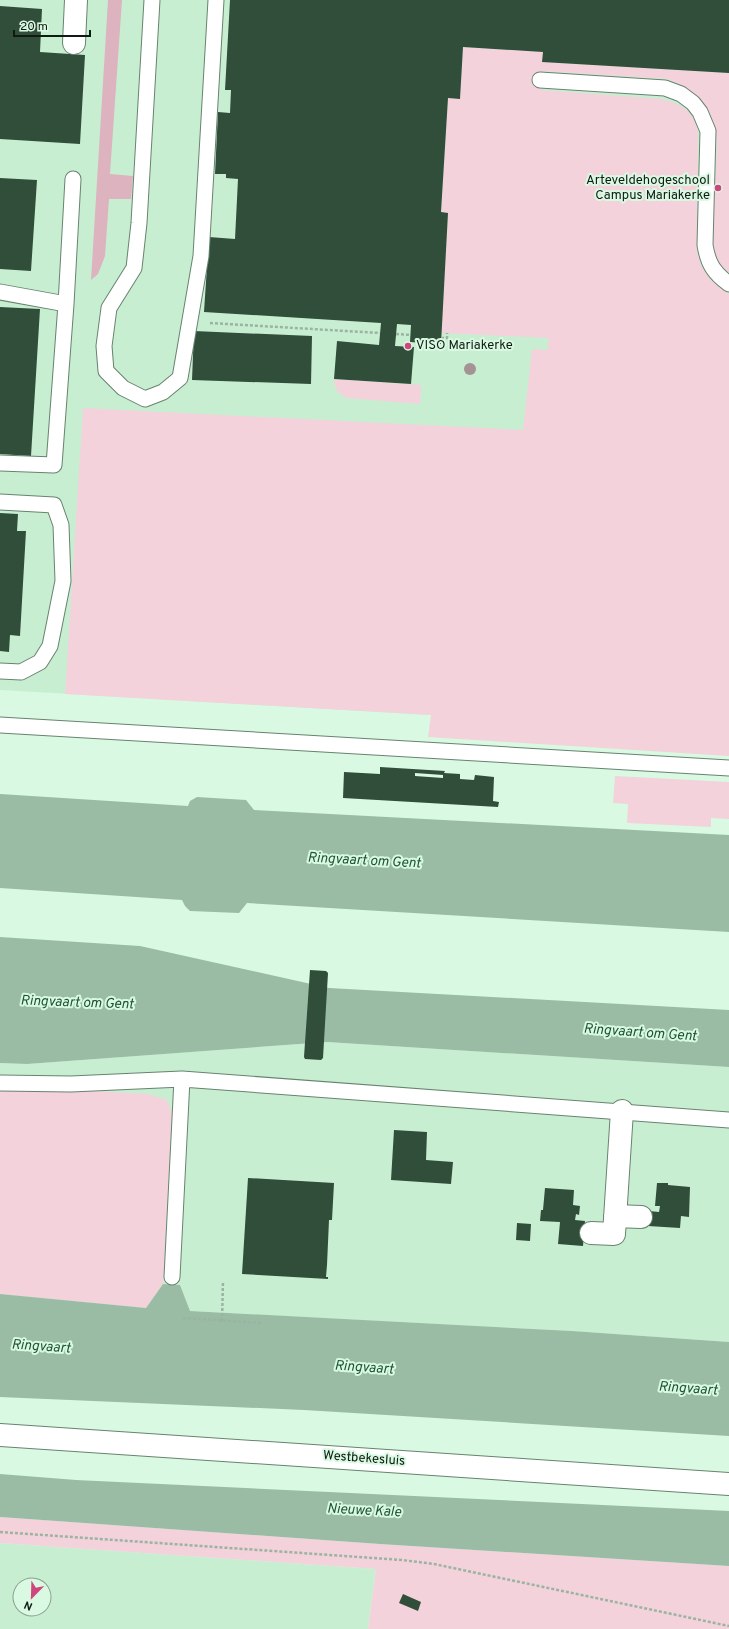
<svg xmlns="http://www.w3.org/2000/svg" width="729" height="1629" font-family="Overpass,sans-serif">
  <style>
    .built { fill: #c8eed2; fill-rule: evenodd }
    .green { fill: #f3d2db }
    .forest { fill: #dcb3bf }
    .water { fill: #9abca4 }
    .building { fill: #304e3a; fill-rule: evenodd }
    .lines { fill: none; stroke-linecap: round; stroke-linejoin: round }
    .lane-casing { stroke: #67836f; stroke-width: 17 }
    .street-casing { stroke: #67836f; stroke-width: 24 }
    .path { stroke: #9bb4a2; stroke-width: 2.5; stroke-dasharray: 3 2; stroke-linecap: butt }
    .lane { stroke: #fff; stroke-width: 15 }
    .street { stroke: #fff; stroke-width: 22 }
    .tree { fill: #a49393 }
    .poi-dot { fill: #cf457e; stroke: #d9f9e2; stroke-width: 1.5 }
    .labels { text-anchor: middle; dominant-baseline: central; stroke-width: 4; stroke-linejoin: round; paint-order: stroke }
    .poi-label { font-size: 13px; fill: #0f1a12; stroke: #d9f9e2; text-anchor: end }
    .street-label { font-size: 13px; fill: #0f1a12; stroke: #d9f9e2 }
    .water-label { font-size: 14px; font-style: italic; fill: #1e5433; stroke: #d9f9e2 }
  </style>
  <rect width="100%" height="100%" fill="#d9f9e2"/>
  <!-- built -->
  <path class="built" d="M0 0H729V735L431 715 0 690Z
    M327 1042 729 1067V1342L572 1331 189 1311 180 1285 163 1284 146 1308 0 1294V1063L27 1064Z
    M0 1543 376 1569 368 1629H0ZM20 1585H44V1609H20Z"/>
  <!-- green -->
  <path class="green" d="M463 47 543 52 542 62 729 73V272C718 265 715 256 713 243L717 144C713 107 701 94 668 79L541 71V90L663 99C682 105 695 111 698 133L697 250C701 273 711 281 729 294V756L428 737 431 715 65 694 83 408 523 430 532 349 547 350 549 338 441 333 448 214 441 212 448 98H460Z
    M334 379 421 385 420 404 347 398C338 394 335 389 334 379Z
    M615 776 729 782V819L711 818V827L627 823 628 804 613 803Z
    M0 1086 148 1094 167 1100 172 1113 163 1284 146 1308 0 1294Z
    M0 1517 380 1544 729 1566V1629H368L376 1569 0 1543Z"/>
  <!-- forest -->
  <path class="forest" d="M108 0H122L110 174 133 176 131 199H109L105 256 98 274 91 280Z"/>
  <!-- water -->
  <path class="water" d="M0 794 188 806 190 801 197 797 246 800 254 810 729 835V932L247 903 239 913 190 911 185 906 182 900 0 888Z
    M0 937 140 946 329 988 729 1010V1067L327 1042 27 1064 0 1063Z
    M163 1284 180 1285 190 1311 572 1331 729 1342V1436L304 1410 0 1397V1294L146 1308Z
    M0 1474 76 1480 729 1511V1566L380 1544 0 1517Z"/>
  <!-- building -->
  <path class="building" d="M230 0H729V73L542 62 543 52 463 47 460 99 448 98 441 212 448 213 441 344 410 342 411 325 397 324 395 346 414 347 411 384 334 379 337 341 379 345 381 323 204 312 209 237 235 239 238 179 226 178V174H215L218 112 230 113 231 90H225Z
    M0 6 42 9 40 52 85 55 80 144 0 139Z
    M0 178 37 180 31 271 0 269Z
    M0 307 40 309 31 456 0 454Z
    M194 331 312 336 311 384 192 380Z
    M0 513 18 514 17 531H26L20 636 10 635 9 652 0 651Z
    M380 767 445 771 444 773 460 774V779L474 780 475 775 494 777 493 801 499 802 498 807 343 798 344 772 380 774ZM415 773 443 775V778L415 776Z
    M310 970 326 971 328 973 323 1058 321 1060 305 1059 304 1057Z
    M394 1130 427 1132 426 1160 453 1162 451 1184 391 1180Z
    M248 1178 334 1183 332 1220H329L327 1265 326 1277H328V1279L242 1274Z
    M657 1183H668V1185L690 1187 689 1217 681 1216 680 1228 648 1226 649 1211 659 1212 660 1206H655Z
    M545 1188 574 1190 573 1205 580 1206 579 1215 576 1214 575 1220 585 1221 583 1246 558 1244 560 1222 540 1221 541 1210H543Z
    M517 1223 531 1224 530 1241 516 1240Z
    M403 1594 421 1602 418 1611 399 1603Z"/>
  <g class="lines">
    <defs>
      <path id="lane" d="M152 0 139 223 134 268 109 308 104 346 106 371 123 388 145 399 163 392 180 378 201 256 216 0
        M540 80 665 88 681 94 693 103 700 112 708 131 705 245C708 264 714 273 729 284
        M0 292 66 304 54 465 0 463
        M66 304 73 179
        M0 502 54 505 61 525 63 581 50 646 40 662 21 672 0 671
        M0 725 729 768
        M0 1083 71 1084 182 1079 729 1120
        M172 1277 182 1079"/>
      <path id="street" d="M74 43 76 0
        M615 1216 641 1217
        M591 1233 614 1234 622 1111
        M0 1435 729 1484"/>
    </defs>
    <!-- lane casing -->
    <use href="#lane" class="lane-casing"/>
    <!-- street casing -->
    <use href="#street" class="street-casing"/>
    <!-- path -->
    <path class="path" d="M210 323 380 333
      M396 334 411 335
      M441 338H447V333
      M183 1318 261 1323
      M222 1321 223 1281
      M0 1532 402 1560 434 1564 729 1626"/>
    <!-- lane -->
    <use href="#lane" class="lane"/>
    <!-- street -->
    <use href="#street" class="street"/>
  </g>
  <!-- trees -->
  <circle class="tree" cx="470" cy="369" r="6"/>
  <!-- markers -->
  <g class="poi-dot">
    <circle cx="718" cy="188" r="4"/>
    <circle cx="408" cy="346" r="4"/>
  </g>
  <g class="labels">
    <!-- poi labels -->
    <g class="poi-label">
      <text x="710" y="181">Arteveldehogeschool<tspan x="710" dy="15">Campus Mariakerke</tspan></text>
      <text x="416" y="346" text-anchor="start">VISO Mariakerke</text>
    </g>
    <!-- street labels -->
    <g class="street-label">
      <text transform="translate(364 1459) rotate(4)">Westbekesluis</text>
    </g>
    <!-- water labels -->
    <g class="water-label">
      <text transform="translate(364 861) rotate(3)">Ringvaart om Gent</text>
      <text transform="translate(77 1003) rotate(2)">Ringvaart om Gent</text>
      <text transform="translate(640 1033) rotate(4)">Ringvaart om Gent</text>
      <text transform="translate(41 1347) rotate(4)">Ringvaart</text>
      <text transform="translate(364 1368) rotate(4)">Ringvaart</text>
      <text transform="translate(688 1389) rotate(4)">Ringvaart</text>
      <text transform="translate(364 1511) rotate(3)">Nieuwe Kale</text>
    </g>
  </g>
  <!-- north arrow -->
  <g transform="translate(32 1597) rotate(203)"><circle r="19" fill="#d9f9e2" stroke="#88a08f"/>
  <path d="M0-3L7 15L0 10L-7 15Z" fill="#cf457e"/>
  <text y="-6" font-size="11" font-weight="bold" text-anchor="middle" fill="#0f1a12">N</text>
  </g>
  <!-- scale -->
  <path d="M14 30v6h76v-6" fill="none" stroke="#0f1a12" stroke-width="2"/>
  <text x="20" y="30" font-size="12" fill="#0f1a12" stroke="#d9f9e2" stroke-width="3" paint-order="stroke">20 m</text>
</svg>
